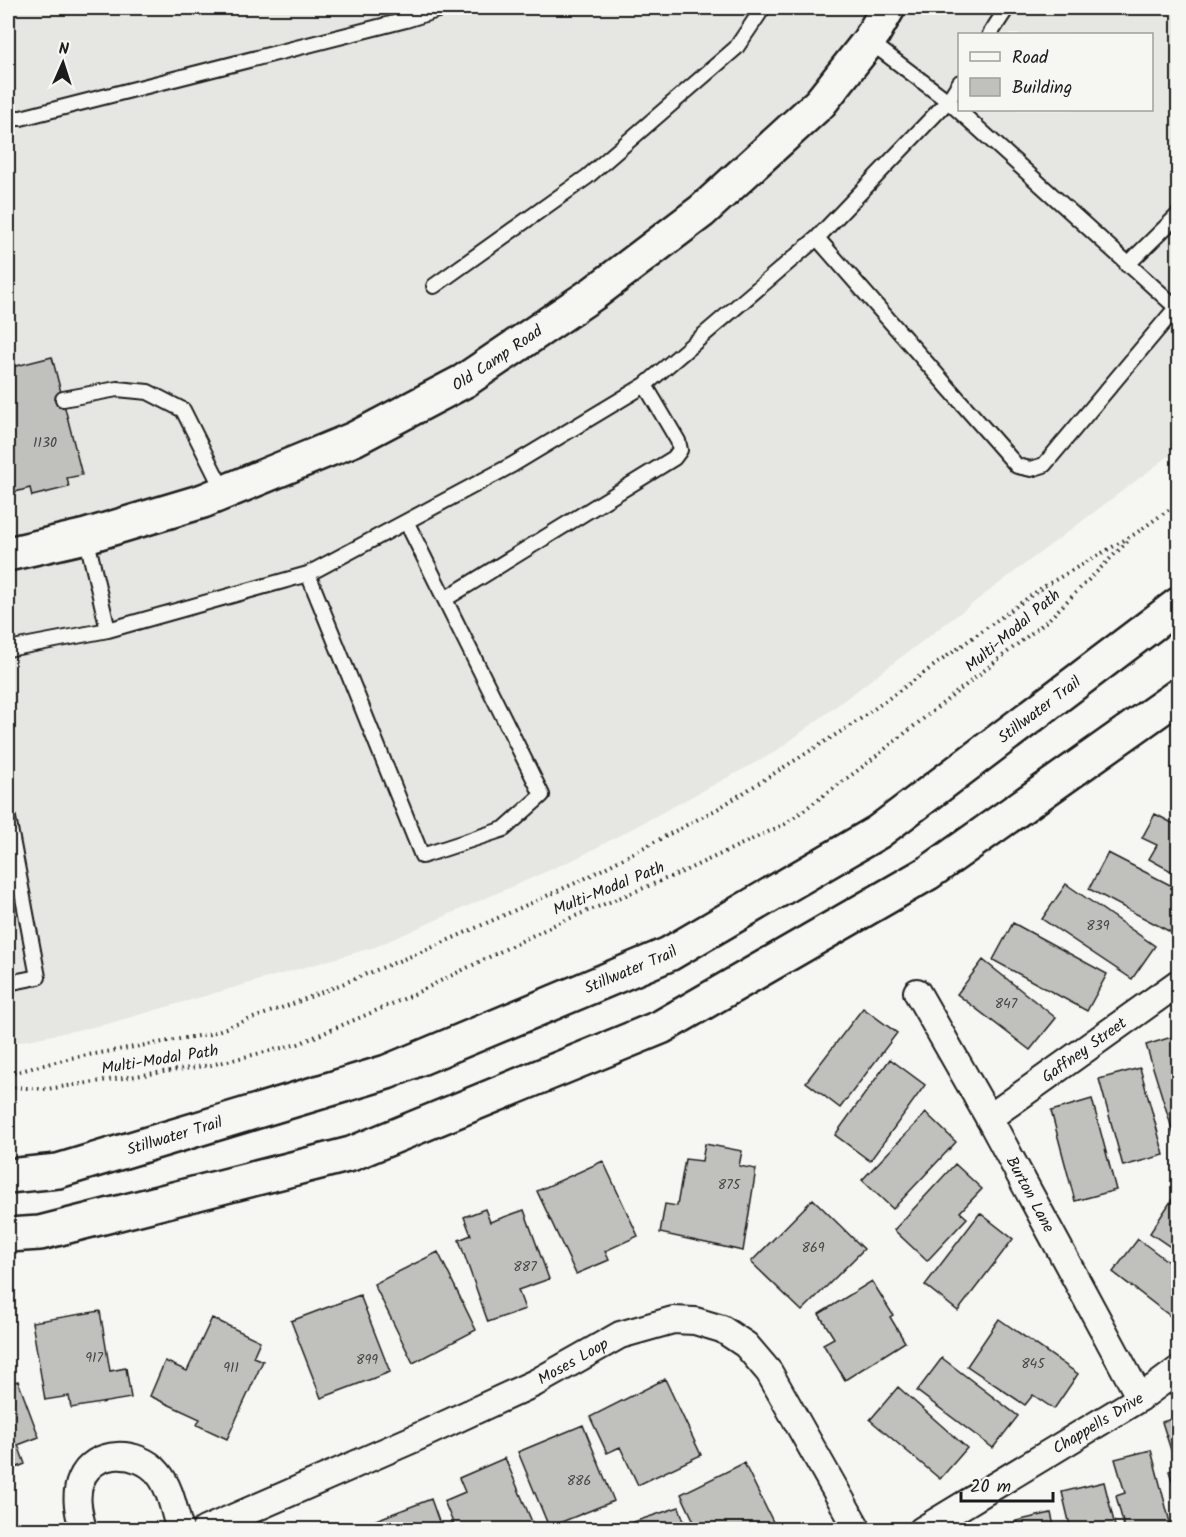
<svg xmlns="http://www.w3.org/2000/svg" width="1186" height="1537" font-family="Kalam,sans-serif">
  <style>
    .built { fill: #e6e6e2; fill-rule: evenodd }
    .building { fill: #c0c0bd; stroke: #1c1c1c; stroke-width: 1.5 }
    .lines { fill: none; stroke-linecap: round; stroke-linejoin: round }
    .lane-casing { stroke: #1c1c1c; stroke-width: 18 }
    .street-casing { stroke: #1c1c1c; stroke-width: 30 }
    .secondary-casing { stroke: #1c1c1c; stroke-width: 38 }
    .path { stroke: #1c1c1c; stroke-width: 4; stroke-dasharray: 1.5 4.5; stroke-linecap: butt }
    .lane { stroke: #f6f6f2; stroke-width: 14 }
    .street { stroke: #f6f6f2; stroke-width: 26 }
    .secondary { stroke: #f6f6f2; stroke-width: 33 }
    .labels { text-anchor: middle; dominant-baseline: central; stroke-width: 4.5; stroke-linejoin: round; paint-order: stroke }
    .number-label { font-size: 14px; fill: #454544 }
    .street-label { font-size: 16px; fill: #1c1c1c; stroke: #f6f6f2 }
  </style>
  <rect width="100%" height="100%" fill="#f6f6f2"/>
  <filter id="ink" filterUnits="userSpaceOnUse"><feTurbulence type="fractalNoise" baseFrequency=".0167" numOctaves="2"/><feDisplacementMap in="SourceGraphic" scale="12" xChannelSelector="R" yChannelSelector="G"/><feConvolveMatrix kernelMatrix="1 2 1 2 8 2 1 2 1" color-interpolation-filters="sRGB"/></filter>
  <g filter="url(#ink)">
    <!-- built -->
    <path class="built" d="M8 8H1178V449L775 752 579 857 375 947 107 1024 8 1044ZM960 34H1152V110H960Z"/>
    <!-- building -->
    <path class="building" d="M52 357 82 475 67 478 69 487 32 496 30 488 15 492 8 463V368Z
      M1155 814 1178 826V875L1149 859 1157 845 1142 838Z
      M1108 853 1178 889V936L1089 889Z
      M1066 884 1155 946 1132 979 1042 919Z
      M1013 923 1107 974 1087 1011 993 960Z
      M983 960 1056 1018 1030 1050 957 994Z
      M863 1008 897 1033 840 1108 806 1082Z
      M1178 1035V1133L1174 1135 1146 1045Z
      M890 1059 925 1085 870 1161 835 1135Z
      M1140 1068 1164 1155 1123 1166 1099 1079Z
      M1092 1099 1116 1190 1075 1201 1051 1111Z
      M926 1113 956 1142 893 1209 862 1180Z
      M705 1144 742 1151 739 1166 756 1169 743 1251 660 1233 665 1204 677 1206 685 1159 702 1161Z
      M603 1161 638 1236 605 1251 609 1260 576 1274 537 1191Z
      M955 1164 982 1189 960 1212 967 1218 927 1261 894 1230Z
      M1173 1198 1178 1202V1252L1150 1233Z
      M813 1199 864 1249 802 1311 751 1262Z
      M485 1209 490 1222 524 1210 549 1279 518 1290 525 1309 488 1322 459 1240 471 1235 464 1217Z
      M980 1213 1013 1239 958 1311 925 1285Z
      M1138 1239 1178 1269V1322L1113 1272Z
      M438 1252 476 1330 413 1363 374 1284Z
      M872 1281 893 1315 890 1317 905 1342 845 1380 823 1344 834 1338 819 1314Z
      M360 1295 390 1372 321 1398 291 1321Z
      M100 1311 110 1371 126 1368 131 1398 71 1408 69 1396 45 1400 32 1322Z
      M212 1318 260 1341 253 1357 263 1361 227 1439 197 1425 200 1419 150 1396 165 1361 187 1371Z
      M999 1319 1078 1374 1054 1409 1033 1395 1025 1405 967 1366Z
      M942 1358 1018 1416 993 1448 917 1391Z
      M665 1379 701 1455 638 1485 620 1447 607 1453 590 1417Z
      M18 1381 39 1437 18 1445 25 1464 8 1471V1384Z
      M898 1387 967 1448 940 1479 870 1420Z
      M1178 1417V1499L1169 1471 1177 1469 1162 1422Z
      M583 1425 614 1501 549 1527 518 1452Z
      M1151 1450 1172 1530H1125L1116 1496 1125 1493 1115 1459Z
      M505 1458 535 1529 456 1530 444 1501 465 1492 459 1478Z
      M744 1463 777 1530H698L681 1494Z
      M1104 1482 1116 1530H1071L1062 1492Z
      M431 1499 442 1530H365L363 1525Z
      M679 1507 687 1530H613L612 1529Z
      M1051 1513 1055 1530H1018L1016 1521Z"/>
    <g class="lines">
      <defs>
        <path id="lane" d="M990 34 1007 8
          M869 41 948 101 1178 309
          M8 118H21L406 20 444 8
          M817 238 1017 466 1031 469 1044 465 1175 309
          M1127 265 1178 215
          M434 286 587 177 736 48 763 8
          M63 399 117 389 148 392 183 410 224 492
          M86 536 108 630
          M308 574 422 856 504 829 542 795 407 523
          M445 599 674 458 680 450 678 441 645 385
          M8 649 108 630 308 574 512 465 645 385 817 238 948 101 960 82
          M8 818 38 977 8 983"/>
        <g id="street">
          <path id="s1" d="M917 992 989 1118 1140 1398"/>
          <path id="s2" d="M989 1118 1178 983"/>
          <path d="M83 1530C79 1514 74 1496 81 1480 94 1448 139 1450 158 1473 171 1488 174 1512 180 1530"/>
          <path id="s3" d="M205 1530 411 1440 535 1383 620 1335 673 1320 695 1321 722 1329 746 1345 769 1372 858 1530"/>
          <path id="s4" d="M922 1530 1140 1398 1178 1370"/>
        </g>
        <g id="secondary">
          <path id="s5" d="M8 554 86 536 203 501 354 439 464 381 594 293 702 211 820 103 869 41 888 8"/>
          <path id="s6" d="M8 1176 58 1171 387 1072 669 954 878 832 1178 605"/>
          <path d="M8 1235 40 1233 351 1154 661 1027 928 873 1178 696"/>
        </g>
      </defs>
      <!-- lane casing -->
      <use href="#lane" class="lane-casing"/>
      <!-- street casing -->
      <use href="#street" class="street-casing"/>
      <!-- secondary casing -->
      <use href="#secondary" class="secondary-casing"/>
      <!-- path -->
      <path class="path" d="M8 1074 71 1058 209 1034 295 1003 431 948 582 880 719 808 856 722 1043 587 1135 534 1178 503
        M8 1087 47 1089 211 1065 298 1044 408 997 556 924 680 873 785 824 861 768 1048 620 1130 539"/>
      <!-- lane -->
      <use href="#lane" class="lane"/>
      <!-- street -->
      <use href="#street" class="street"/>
      <!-- secondary -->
      <use href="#secondary" class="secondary"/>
    </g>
  </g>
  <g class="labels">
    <!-- number labels -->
    <g class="number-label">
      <text x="45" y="443">1130</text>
      <text x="1098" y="926">839</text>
      <text x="1006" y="1004">847</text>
      <text x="729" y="1185">875</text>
      <text x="813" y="1248">869</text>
      <text x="525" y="1267">887</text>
      <text x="94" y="1358">917</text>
      <text x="367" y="1360">899</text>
      <text x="1033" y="1364">845</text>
      <text x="231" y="1368">911</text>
      <text x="579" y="1481">886</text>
    </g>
    <!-- street labels -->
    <g class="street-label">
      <text stroke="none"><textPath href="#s5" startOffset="530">Old Camp Road</textPath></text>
      <text transform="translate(1013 631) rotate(-40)">Multi-Modal Path</text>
      <text stroke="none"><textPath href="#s6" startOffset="1144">Stillwater Trail</textPath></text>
      <text transform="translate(609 889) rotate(-22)">Multi-Modal Path</text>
      <text stroke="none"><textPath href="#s6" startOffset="658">Stillwater Trail</textPath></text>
      <text stroke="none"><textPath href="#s2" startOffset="117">Gaffney Street</textPath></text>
      <text transform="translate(160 1060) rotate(-9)">Multi-Modal Path</text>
      <text stroke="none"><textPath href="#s6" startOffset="172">Stillwater Trail</textPath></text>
      <text stroke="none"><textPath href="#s1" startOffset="232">Burton Lane</textPath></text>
      <text stroke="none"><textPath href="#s3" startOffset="405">Moses Loop</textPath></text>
      <text stroke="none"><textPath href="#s4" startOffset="206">Chappells Drive</textPath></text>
    </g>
  </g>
  <!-- margin -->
  <rect width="1186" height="1537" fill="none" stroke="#f6f6f2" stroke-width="30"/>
  <rect x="15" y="15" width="1156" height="1507" fill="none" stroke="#1c1c1c" stroke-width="2" filter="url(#ink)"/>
  <!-- legend -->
  <rect x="958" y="33" width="195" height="78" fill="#f6f6f2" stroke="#9f9f9c" stroke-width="1.5"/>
  <rect x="970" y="52" width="30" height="9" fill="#f6f6f2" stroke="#9f9f9c" stroke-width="1.5"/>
  <text x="1012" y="63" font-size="18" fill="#1c1c1c">Road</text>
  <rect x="970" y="78" width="30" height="18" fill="#c0c0bd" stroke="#9f9f9c" stroke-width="1.5"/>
  <text x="1012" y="93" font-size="18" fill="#1c1c1c">Building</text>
  <!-- north arrow -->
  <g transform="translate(63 63) rotate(3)" stroke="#f6f6f2" stroke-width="4.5" paint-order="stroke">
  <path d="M0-4.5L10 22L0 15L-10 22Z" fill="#1c1c1c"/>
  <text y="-9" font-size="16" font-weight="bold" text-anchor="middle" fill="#1c1c1c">N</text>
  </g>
  <!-- scale -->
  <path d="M961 1492v9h92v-9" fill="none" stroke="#1c1c1c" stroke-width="3"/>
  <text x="970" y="1492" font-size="18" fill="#1c1c1c" stroke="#f6f6f2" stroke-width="4.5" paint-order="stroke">20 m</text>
</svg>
